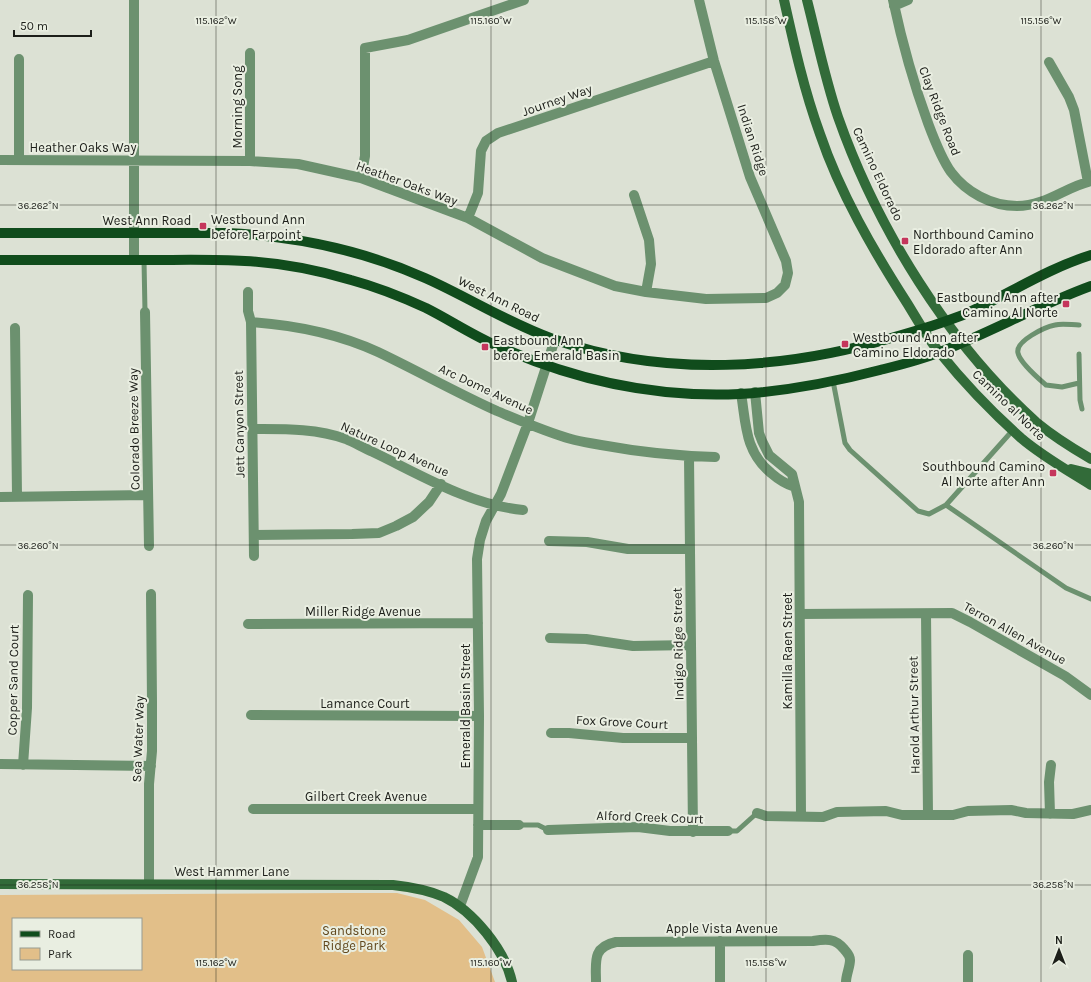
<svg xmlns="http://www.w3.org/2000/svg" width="1091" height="982" font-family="Karla,sans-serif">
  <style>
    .green { fill: #e2bf89; fill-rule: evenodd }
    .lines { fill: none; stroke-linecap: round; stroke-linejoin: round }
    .lane { stroke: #6c916f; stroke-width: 5 }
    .street { stroke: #6c916f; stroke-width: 10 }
    .secondary { stroke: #326b39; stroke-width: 10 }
    .primary { stroke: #104c1c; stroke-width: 10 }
    .ticks { fill: none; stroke: #1c1e19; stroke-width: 1; stroke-opacity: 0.45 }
    .poi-dot { fill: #c5365c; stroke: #e9eee1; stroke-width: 1.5 }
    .labels { text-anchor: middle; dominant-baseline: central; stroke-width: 4; stroke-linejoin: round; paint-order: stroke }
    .street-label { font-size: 13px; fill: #1c1e19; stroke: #e9eee1 }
    .poi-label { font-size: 13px; fill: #1c1e19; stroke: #e9eee1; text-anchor: start }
    .park-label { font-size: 13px; fill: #61471c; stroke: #e9eee1 }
    .ticks-label { font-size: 10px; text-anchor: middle; fill: #1c1e19; stroke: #e9eee1; stroke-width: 4; stroke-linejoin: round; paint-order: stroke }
  </style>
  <rect width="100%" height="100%" fill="#dce1d4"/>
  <!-- green -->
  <path class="green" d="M346 893H397L425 900 459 920 482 947 495 982H0V895ZM13 919H141V969H13Z"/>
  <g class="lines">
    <!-- lane -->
    <path class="lane" d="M144 260 145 312
      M1079 325C1072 325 1062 323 1055 325 1045 327 1015 341 1018 353 1020 363 1038 378 1046 385L1062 387 1079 383
      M1079 354 1080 400 1082 409
      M833 381 845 443 850 450 918 511 929 514 946 505 1013 430
      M946 505 1066 588 1091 599
      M519 825H538L548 830
      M728 831H737L757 813"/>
    <!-- street -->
    <path class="street" d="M134 0V260
      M893 0C902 42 913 82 928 123 934 139 941 158 951 172 966 192 991 206 1017 206 1046 206 1065 187 1091 181
      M894 6 908 0
      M250 53V161
      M19 59V160
      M1049 62 1069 97 1074 110 1088 182
      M0 160 250 161 298 164 361 178 468 218 542 258 615 286 646 292 706 299 766 298 777 293 785 285 788 273 786 261 750 177 714 61 699 0
      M361 178 365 156V48L408 40 524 0
      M634 195 649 240 651 264 646 292
      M468 218 478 193 481 151 486 141 498 133 714 61
      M248 292V311L251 322 254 556
      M145 312 149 546
      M251 322C294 325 339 334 378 352 418 371 457 393 497 411 521 421 546 432 571 439 581 442 591 443 601 445 639 452 677 456 715 457
      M15 328 17 496
      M755 392 759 433 762 441 769 455 792 474 799 502 801 816
      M741 393C746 424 745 452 771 473 779 480 785 484 795 487
      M252 429C283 429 316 428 346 439 355 443 364 448 373 452 421 475 470 505 523 510
      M689 457 693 832
      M0 497 148 495
      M254 535 352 534 379 533 396 526 413 517 429 502 441 484
      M549 541 587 542 628 549H690
      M800 614 952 613 970 622 1065 676 1091 695
      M926 614 928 815
      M248 624 478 623
      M550 638 586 639 633 646 691 645
      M251 715 479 716
      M551 733H569L623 738H692
      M0 764 151 766
      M23 765 27 708 28 595
      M253 809H478
      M757 813 766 816 823 817 837 812 886 811 902 815H953L968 811 1011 810 1026 813 1073 814 1091 810
      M1050 814 1049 782 1051 765
      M478 825H519
      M548 830 638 827 670 831H728
      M149 884V784L152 751V702L151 594
      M460 906 478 857 479 716 477 559 480 540 486 521 501 494 528 423 555 339
      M596 982C596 962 592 947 616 942L813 941C826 939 835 938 844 949 847 953 850 955 850 960 850 967 846 975 846 982
      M720 982V941
      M968 982V955"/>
    <!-- secondary -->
    <path class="secondary" d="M784 0C794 45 804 90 820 134 840 193 873 250 907 303 917 319 927 338 940 353 964 383 992 412 1021 438 1042 456 1067 470 1091 485
      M807 0C817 39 825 79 838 117 877 228 948 343 1036 422 1053 436 1072 448 1091 459
      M1071 469 1091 474
      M0 884 393 885C411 887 428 890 444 897 473 911 505 950 512 982"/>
    <!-- primary -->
    <path class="primary" d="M0 233H226C295 236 362 250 425 278 468 297 508 323 553 339 665 378 786 370 898 336 920 330 942 323 963 315 1006 296 1046 269 1091 255
      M0 260C49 260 99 260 148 260 180 260 213 259 245 261 281 263 317 270 351 280 377 287 402 297 426 308 448 319 469 333 491 343 569 379 654 398 740 394 787 391 834 382 880 370 900 365 921 360 940 352 991 332 1039 305 1091 286"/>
  </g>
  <!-- ticks -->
  <path class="ticks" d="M216 0V982M491 0V982M766 0V982M1041 0V982M0 205H1091M0 545H1091M0 885H1091"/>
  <!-- markers -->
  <g class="poi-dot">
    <rect x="199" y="222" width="8" height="8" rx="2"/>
    <rect x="901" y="237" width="8" height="8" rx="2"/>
    <rect x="1062" y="300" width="8" height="8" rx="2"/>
    <rect x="841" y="340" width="8" height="8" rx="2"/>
    <rect x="481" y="343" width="8" height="8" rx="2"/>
    <rect x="1049" y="469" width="8" height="8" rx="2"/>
  </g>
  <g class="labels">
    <!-- street labels -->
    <g class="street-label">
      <text transform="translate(557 100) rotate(-19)">Journey Way</text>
      <text transform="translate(237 107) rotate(-90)">Morning Song</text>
      <text transform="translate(940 111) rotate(69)">Clay Ridge Road</text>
      <text transform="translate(753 140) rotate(72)">Indian Ridge</text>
      <text x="83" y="147">Heather Oaks Way</text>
      <text transform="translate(878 174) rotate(65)">Camino Eldorado</text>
      <text transform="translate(407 183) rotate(20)">Heather Oaks Way</text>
      <text x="147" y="220">West Ann Road</text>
      <text transform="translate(499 299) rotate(26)">West Ann Road</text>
      <text transform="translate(486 389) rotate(25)">Arc Dome Avenue</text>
      <text transform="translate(1009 405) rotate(44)">Camino al Norte</text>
      <text transform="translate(239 424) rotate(-91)">Jett Canyon Street</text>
      <text transform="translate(134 429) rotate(-91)">Colorado Breeze Way</text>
      <text transform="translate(395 449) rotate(24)">Nature Loop Avenue</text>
      <text x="363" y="611">Miller Ridge Avenue</text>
      <text transform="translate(1015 633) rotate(29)">Terron Allen Avenue</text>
      <text transform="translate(678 644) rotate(-91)">Indigo Ridge Street</text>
      <text transform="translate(787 651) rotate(-90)">Kamilla Raen Street</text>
      <text transform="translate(13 680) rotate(-89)">Copper Sand Court</text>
      <text x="365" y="703">Lamance Court</text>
      <text transform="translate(465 706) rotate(-90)">Emerald Basin Street</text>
      <text transform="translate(914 715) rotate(-91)">Harold Arthur Street</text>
      <text transform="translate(622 722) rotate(3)">Fox Grove Court</text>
      <text transform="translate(138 739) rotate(-88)">Sea Water Way</text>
      <text x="366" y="796">Gilbert Creek Avenue</text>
      <text transform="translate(650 817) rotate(2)">Alford Creek Court</text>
      <text x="232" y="871">West Hammer Lane</text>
      <text x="722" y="928">Apple Vista Avenue</text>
    </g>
    <!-- poi labels -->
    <g class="poi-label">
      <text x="211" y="219">Westbound Ann<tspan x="211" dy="15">before Farpoint</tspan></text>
      <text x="913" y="234">Northbound Camino<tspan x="913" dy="15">Eldorado after Ann</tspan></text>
      <text x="1058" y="297" text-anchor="end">Eastbound Ann after<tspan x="1058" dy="15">Camino Al Norte</tspan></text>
      <text x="853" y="337">Westbound Ann after<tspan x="853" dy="15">Camino Eldorado</tspan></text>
      <text x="493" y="340">Eastbound Ann<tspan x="493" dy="15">before Emerald Basin</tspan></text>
      <text x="1045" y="466" text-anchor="end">Southbound Camino<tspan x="1045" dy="15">Al Norte after Ann</tspan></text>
    </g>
    <!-- park labels -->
    <g class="park-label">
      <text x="354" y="930">Sandstone<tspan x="354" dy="15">Ridge Park</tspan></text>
    </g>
  </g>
  <g class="ticks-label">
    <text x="216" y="24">115.162°W</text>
    <text x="491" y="24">115.160°W</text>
    <text x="766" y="24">115.158°W</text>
    <text x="1041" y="24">115.156°W</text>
    <text x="38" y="209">36.262°N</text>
    <text x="1053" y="209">36.262°N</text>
    <text x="38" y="549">36.260°N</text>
    <text x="1053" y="549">36.260°N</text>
    <text x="38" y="888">36.258°N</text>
    <text x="1053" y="888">36.258°N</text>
    <text x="216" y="966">115.162°W</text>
    <text x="491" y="966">115.160°W</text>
    <text x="766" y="966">115.158°W</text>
  </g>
  <!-- legend -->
  <rect x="12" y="918" width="130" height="52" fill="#e9eee1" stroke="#979b91"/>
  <rect x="20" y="931" width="20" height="6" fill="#104c1c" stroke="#979b91"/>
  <text x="48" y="938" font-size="12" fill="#1c1e19">Road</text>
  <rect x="20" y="948" width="20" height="12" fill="#e2bf89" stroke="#979b91"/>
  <text x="48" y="958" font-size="12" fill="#1c1e19">Park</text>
  <!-- north arrow -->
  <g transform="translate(1059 950)" stroke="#e9eee1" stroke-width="3" paint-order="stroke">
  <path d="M0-3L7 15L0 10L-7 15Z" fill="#1c1e19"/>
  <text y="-6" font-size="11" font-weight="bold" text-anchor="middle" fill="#1c1e19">N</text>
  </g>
  <!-- scale -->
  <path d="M14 30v6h77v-6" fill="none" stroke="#1c1e19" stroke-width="2"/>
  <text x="20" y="30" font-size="12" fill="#1c1e19" stroke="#e9eee1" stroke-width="3" paint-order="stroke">50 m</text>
</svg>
